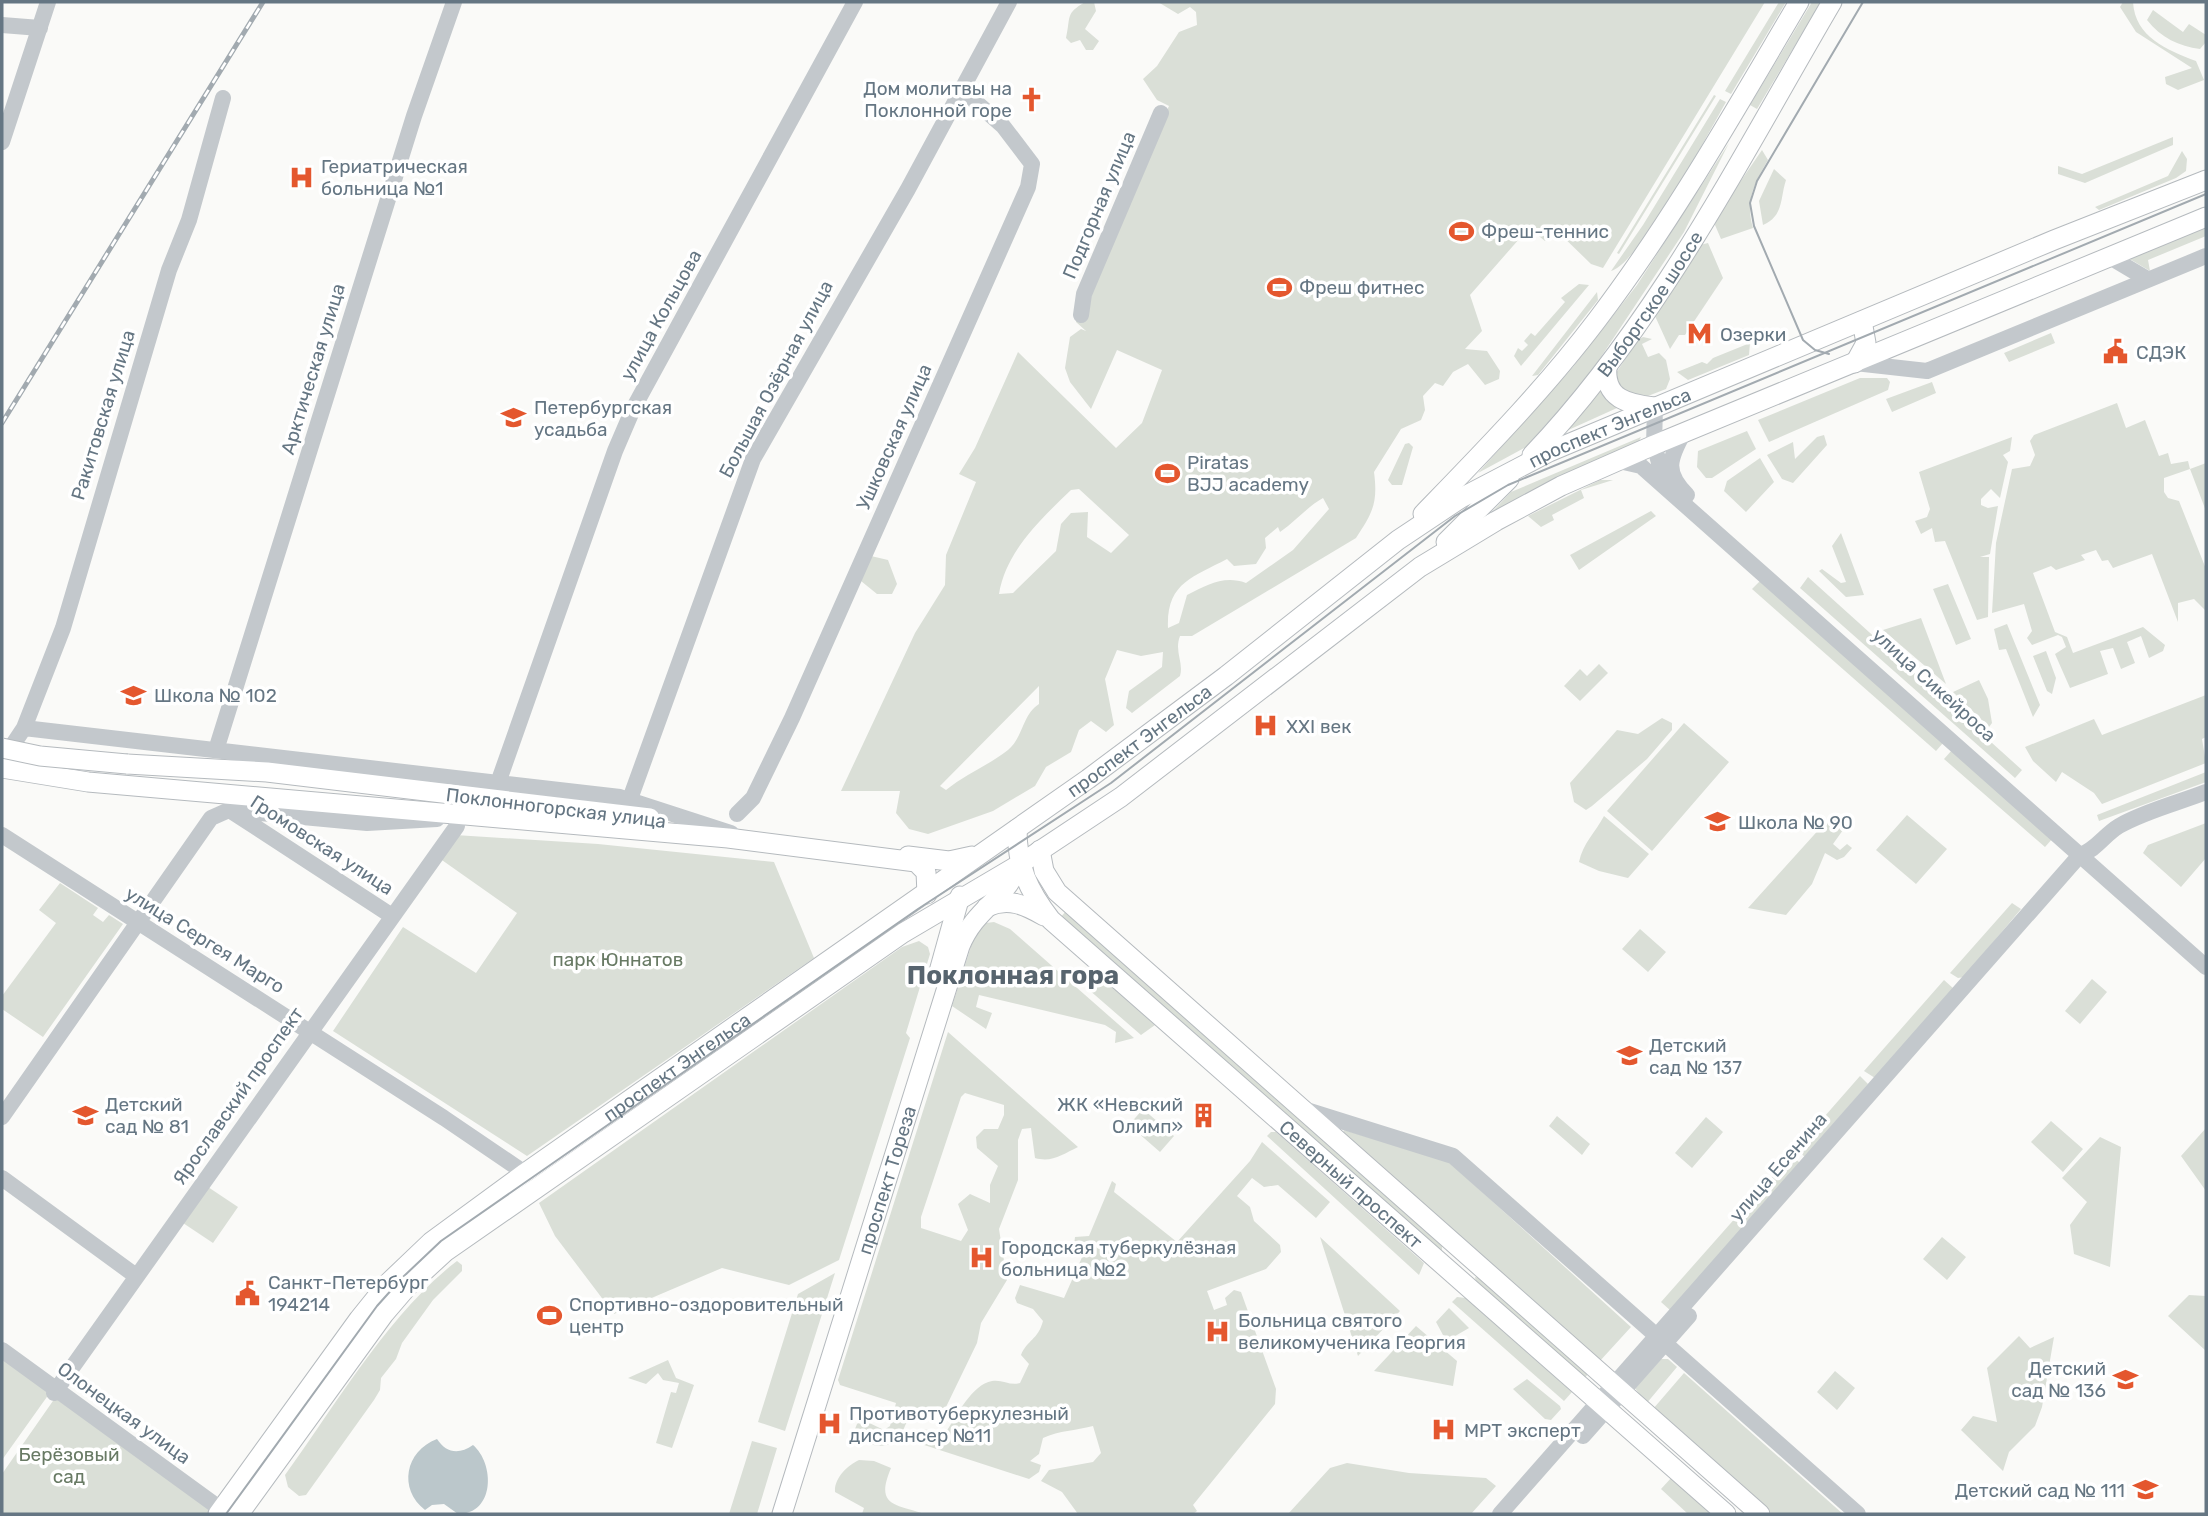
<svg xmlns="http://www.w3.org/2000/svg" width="2208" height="1516" font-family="Rubik,sans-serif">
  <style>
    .green { fill: #dadfd7; fill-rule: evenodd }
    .water { fill: #bbc7cb }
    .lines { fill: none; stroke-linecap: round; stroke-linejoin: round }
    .major-casing { stroke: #b5babe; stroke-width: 21 }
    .minor { stroke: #c3c8cc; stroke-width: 16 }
    .major { stroke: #fff; stroke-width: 19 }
    .tram { stroke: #a2aab0; stroke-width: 2 }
    .rail-casing { stroke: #a2aab0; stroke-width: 5 }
    .rail { stroke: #fff; stroke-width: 2.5; stroke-dasharray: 8; stroke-linecap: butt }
    .major-bridge-casing { stroke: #b5babe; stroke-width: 21; stroke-linecap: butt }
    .major-bridge { stroke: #fff; stroke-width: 19 }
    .labels { text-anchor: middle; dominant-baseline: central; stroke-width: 7; stroke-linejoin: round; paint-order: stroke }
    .poi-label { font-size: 19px; fill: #657683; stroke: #fff; text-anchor: start }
    .street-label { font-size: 19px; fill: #657683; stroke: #fff }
    .park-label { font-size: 19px; fill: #687a64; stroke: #fff }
    .district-label { font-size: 26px; font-weight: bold; fill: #57646e; stroke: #fff }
  </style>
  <rect width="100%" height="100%" fill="#fafaf8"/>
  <!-- green -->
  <path class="green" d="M1085 2H1094L1096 11 1085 29 1099 41 1093 50H1086L1080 40 1071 43 1066 38C1071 16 1065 14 1085 2Z
    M1158 2H1765L1603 268 1591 264 1555 229 1545 241 1535 233 1520 238 1470 295 1482 331 1465 349 1487 351 1500 371 1499 379 1485 385 1468 364 1453 372 1443 386 1435 383 1423 396 1425 410 1421 420 1401 429 1374 472C1378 503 1373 512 1356 538L1192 636H1180C1174 652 1184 662 1180 676L1132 713 1126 708 1129 691 1162 667 1163 652 1141 656 1117 650 1105 679 1114 725 1106 732 1091 721 1079 730 1071 752 1046 767 1035 786 993 811 928 834 909 829 896 813 900 791H841L915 633 945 585 946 555 976 482 959 474 975 448 1018 352 1116 448 1142 423 1162 370 1117 350 1091 409 1070 382 1065 368 1070 337 1081 329 1086 331 1076 322 1078 296 1085 279 1159 106 1167 110 1169 106 1157 100 1143 79 1157 66 1179 32 1197 25 1196 12 1190 7 1178 14ZM1079 489 1129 535 1111 553 1087 537 1088 512 1071 513 1061 524 1056 551 1013 593 999 594C1006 551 1041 519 1071 490ZM1323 498 1329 509 1293 550 1246 583C1224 575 1207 585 1187 595L1179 623 1168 628C1166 583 1193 577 1227 559L1234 566 1256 564 1266 548 1265 538 1278 527 1280 532C1296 521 1307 507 1323 498ZM1039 686V704C1022 715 1023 738 1008 750 989 765 966 774 946 790L940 786Z
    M1779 2H1786L1731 94 1725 91Z
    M1812 2H1821L1757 109 1750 105Z
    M2123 2H2133C2135 37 2167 50 2196 61L2204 80 2178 90 2166 84 2165 77 2192 68 2136 32 2120 7Z
    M2153 10 2183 32 2189 24 2206 35V42L2200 49C2179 46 2161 38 2147 20Z
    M1714 95 1716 96 1619 254 1617 253Z
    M1720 99 1726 102C1709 132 1639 264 1611 271L1643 225Z
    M2173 137V145L2085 183 2058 174V166L2082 174Z
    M1729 143 1684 232 1587 378 1526 447 1478 473 1573 367 1637 285Z
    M1762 150 1768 160C1754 184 1745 200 1753 228L1721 239 1715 225 1716 217Z
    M2182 151 2187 159 2186 171 2176 178 2099 210 2095 207 2168 176Z
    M1774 169 1786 180C1780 198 1784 216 1763 225L1759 201Z
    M2206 225V236L2148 260 2150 271 2128 258Z
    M1708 243 1723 278 1685 335H1679L1670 349 1655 316 1700 245Z
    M1579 284 1589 285 1521 366 1514 356 1518 348 1522 351 1528 345 1524 341 1531 333 1535 336 1565 302 1561 298Z
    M1597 292 1598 300 1538 375 1532 376Z
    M2051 333 2055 343 2009 362 2004 353Z
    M1643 337 1652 339 1642 344 1648 357 1659 353 1666 360 1670 379 1666 389 1635 401 1612 379 1638 340Z
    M1750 343 1749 355 1688 380 1677 372 1702 362 1707 364 1713 358Z
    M1860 378H1887L1890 382 1888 390 1769 442 1758 420Z
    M1932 382 1936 393 1892 412 1886 399Z
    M1601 390 1617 408 1564 432Z
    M2117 403 2126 428 2145 420 2159 456 2168 453 2171 464 2188 461 2190 469 2206 463V511L2190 469 2164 478V492L2168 498 2179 501 2206 569V611L2194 599 2178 603V622L2152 554 2113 568 2108 560 2102 561 2096 550 2081 555 2085 560 2056 570 2051 566 2033 573 2055 632 2067 637 2073 653 2143 627 2165 645 2163 651 2149 658 2141 636 2127 642 2135 663 2121 669 2113 648 2100 651 2108 674 2070 688 2055 654 2066 647 2062 637 2058 635 2032 645 2027 638 2032 631 2024 604 1992 613 1996 543 2012 469 2030 466 2035 455 2030 441 2034 435Z
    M1747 431 1756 449 1712 478H1706L1697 467 1698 451Z
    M1824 435 1827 445 1793 483 1782 479 1767 455 1793 442 1795 459 1817 437Z
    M1641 437 1639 441 1492 512 1511 492Z
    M2012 437 2010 451 2003 455 2008 462 2000 498 1991 489 1981 499V505L1988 508 1998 506 1990 554 1980 557H1989L1988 617 1977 620 1945 541 1935 542 1932 528 1921 534 1915 521 1927 517 1930 509 1919 472Z
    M1409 443 1413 447 1402 485H1392L1388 480 1405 444Z
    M1760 458 1774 482 1746 512 1724 491 1727 481Z
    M1600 480H1613L1581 490 1584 498 1552 515 1554 520 1541 527 1528 516Z
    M1651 511 1656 516 1579 570 1570 555Z
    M1841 533 1864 595 1846 597 1819 571 1822 569 1841 583 1846 582 1832 546Z
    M871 556 888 560 897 584 892 594H877L861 581Z
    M1808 577 2022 770 2015 778 1800 588Z
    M1760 581 1943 743 1936 751 1752 589Z
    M1948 584 1971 639 1956 645 1933 589Z
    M1921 618 1946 684 1883 630Z
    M2007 624 2040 705 2033 717 2006 649 1999 650 1994 629Z
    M2046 651 2056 678 2052 694 2047 691 2033 656Z
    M1599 664 1608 673 1580 701 1564 686 1580 669 1587 676Z
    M1979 680 1988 699 1992 723 1989 727 1953 692Z
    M2206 695V737L2202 739 2206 763 2102 804 2094 793 2062 772 2056 782 2033 761 2025 747 2094 719 2102 735Z
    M1662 718 1672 723V730L1647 759 1592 806 1586 810 1574 802 1570 783 1617 730 1638 734Z
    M1684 723 1729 762 1652 851 1607 811Z
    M1952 750 2053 838 2045 847 1944 759Z
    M2206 772V782L2099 821 2097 815Z
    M1832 815 1843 817 1848 823 1833 844 1840 850 1847 844 1852 848 1844 857 1837 860 1825 853 1812 884 1786 915 1748 908Z
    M1907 815 1947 849 1916 884 1876 850Z
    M1604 816 1649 854 1628 878 1599 871 1579 862C1583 843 1595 833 1604 816Z
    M2206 823V858L2181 887 2143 853 2148 845Z
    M455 835 598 844 774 862 814 958 527 1156 333 1031 403 927 476 973 517 913 439 858Z
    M60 883 98 908 93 915 103 922 109 915 123 924 43 1037 2 1009V996L56 923 39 910Z
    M2012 903 2021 909 1964 977 1958 978 1950 973Z
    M1066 911 1442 1243V1251H1436L1060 918Z
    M994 922 1010 929 1134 1038 1115 1043 1116 1032 1105 1025 979 995 976 1007 992 1013 986 1029 952 1006 974 937 986 923Z
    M1640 929 1666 952 1648 972 1622 949Z
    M919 941 928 947 930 954 906 1033 910 1038 839 1260 789 1285 722 1268 614 1314 555 1236 539 1203 902 947Z
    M1099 975 1155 1025 1141 1035 1088 989Z
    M2092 979 2107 992 2080 1024 2065 1011Z
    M1944 980 1954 989 1875 1078 1864 1071Z
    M948 1032 1078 1147C1063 1154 1052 1163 1035 1158L1031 1128 1022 1129 1018 1140V1180L999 1229 1007 1280 981 1323 977 1343 946 1407 938 1414 908 1419 898 1442C878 1449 870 1446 853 1434L857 1424 863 1420 884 1430 890 1426 896 1403 840 1385 838 1380ZM965 1093 1004 1105V1115L998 1129H984L976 1137 977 1148 998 1166 990 1185V1203L970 1194 958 1204 968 1230 961 1241 921 1228V1217L961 1097Z
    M1860 1076 1868 1084 1805 1157 1796 1149Z
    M1143 1109 1174 1136 1160 1152 1129 1125Z
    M1557 1116 1590 1144 1582 1155 1549 1126Z
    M1706 1117 1723 1132 1692 1168 1675 1153Z
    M2051 1121 2083 1149 2063 1172 2031 1142Z
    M2206 1128V1191L2181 1156Z
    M1344 1130 1448 1161 1631 1327 1599 1362 1343 1133Z
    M1271 1132H1276L1424 1263 1419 1275 1267 1136Z
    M2100 1137 2121 1147 2110 1267 2074 1254 2070 1225 2087 1202 2062 1178Z
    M1262 1142 1330 1202 1316 1218 1278 1185 1264 1187 1252 1178 1237 1196 1250 1207 1254 1221 1280 1245 1281 1252 1266 1269 1207 1291 1214 1310 1227 1305 1225 1298 1234 1290 1241 1292 1276 1389 1275 1404 1193 1505 1197 1511 1193 1514H1078L1062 1492 1041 1481 1049 1470 1093 1462 1101 1453 1093 1426C1075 1431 1060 1430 1043 1438L1039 1454 1030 1461 1041 1465 1039 1472 1029 1479 915 1442 920 1429 946 1432C956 1417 972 1384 992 1381 1002 1379 1010 1386 1020 1383L1029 1364 1021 1355C1027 1340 1038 1340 1043 1321L1033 1309 1017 1303 1015 1298 1020 1285 1064 1298 1083 1255 1074 1246 1075 1237 1089 1236 1112 1181 1116 1184 1114 1192 1177 1242 1250 1161Z
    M1791 1155 1800 1163 1671 1311 1661 1302Z
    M208 1187 238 1207 213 1243 183 1223Z
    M1320 1237 1400 1311 1358 1356Z
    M1942 1237 1966 1257 1947 1280 1923 1259Z
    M457 1261 462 1265V1271L433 1300 402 1343 396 1359 381 1378 380 1390 374 1400 306 1495 299 1496 288 1487 285 1475C335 1406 389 1313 457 1261Z
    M835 1273 785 1431 758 1422 798 1294Z
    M1475 1277 1480 1278 1588 1374 1584 1379 1476 1282Z
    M2189 1295 2206 1296V1351L2168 1316Z
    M1457 1297 1466 1298 1572 1392 1564 1401 1452 1302Z
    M1449 1308 1469 1328 1450 1339 1443 1335 1436 1322Z
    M1416 1326 1457 1361 1453 1386 1374 1371Z
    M2019 1336 2030 1348 2054 1337 2042 1407 2035 1426 2009 1452 2003 1471 1961 1430 1973 1416 1997 1422 1987 1368Z
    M2 1354 49 1394 2 1460Z
    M1661 1359H1668L1677 1367 1646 1404 1635 1388Z
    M668 1360 676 1378 694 1385 672 1448 656 1443 671 1392 676 1393 679 1383 663 1380 658 1373 646 1384 628 1378Z
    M1835 1371 1855 1388 1837 1410 1817 1392Z
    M1684 1373 1843 1514H1772L1653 1409Z
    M1527 1379 1560 1406 1561 1409 1551 1420 1545 1419 1513 1389Z
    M55 1398 212 1507 207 1514H2V1474Z
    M752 1441 777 1448 757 1514H729Z
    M859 1460 874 1461 891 1468C875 1506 894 1504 925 1514H862L864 1508 835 1492C834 1478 848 1465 859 1460Z
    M1347 1463 1409 1473 1486 1478 1496 1486 1471 1514H1288L1330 1468Z
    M1672 1477 1712 1514H1688L1661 1489Z"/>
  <!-- water -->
  <path class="water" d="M437 1439C446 1453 459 1455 473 1445 495 1464 495 1514 458 1514L444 1504 432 1505 425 1510C398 1489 405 1451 437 1439Z"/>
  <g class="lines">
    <defs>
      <g id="major">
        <path d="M1855 363 1866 343 1862 321"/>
        <path d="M1607 367C1604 399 1628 404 1654 407"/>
        <path id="s1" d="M1532 455C1657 324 1741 157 1832 2"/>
        <path d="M1423 514C1483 452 1544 390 1597 320 1673 220 1735 110 1799 2"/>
        <path d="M1446 542 1509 479"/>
        <path d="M127 764 267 772 650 818"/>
        <path d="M2 768 88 782 728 838 916 862 926 872 927 894"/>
        <path id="s2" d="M1017 829C1017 866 1028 890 1051 920L1726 1514"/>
        <path d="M1040 850 1044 871 1057 892 1760 1514"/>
        <path d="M908 856 949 861 972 856"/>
        <path d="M987 907C1008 897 1025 905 1044 916"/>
        <path d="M938 975 960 896"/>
        <path id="s3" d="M218 1514 359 1319 388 1283 431 1242 525 1173 1088 779 1226 676 1398 540 1461 498 1549 452 2054 240 2206 180"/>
        <path d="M239 1514 384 1314 408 1286 445 1252 903 933 1020 864 1121 797 1420 567 1496 521 1561 486 1654 445 2206 217"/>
        <path id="s4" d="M782 1514 960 946C975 909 1004 900 1018 868"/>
      </g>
    </defs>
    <!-- major casing -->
    <use href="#major" class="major-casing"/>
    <!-- minor -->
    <path class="minor" d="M2 25 40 28
      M2 142 48 2
      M2110 257 2147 279
      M1081 315 1084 294 1161 113
      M1855 363 1927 371 2206 256
      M1655 407 1654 445 1666 487
      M1684 432C1669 459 1664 472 1687 495
      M1619 461 1641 466 2206 967
      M24 728 620 797 731 833
      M216 750 414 116 454 2
      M4 758 24 728 63 628 169 270 189 220 223 98
      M498 783 615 451 633 409 855 2
      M630 799 753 459 908 189 1009 2
      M231 811 392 916
      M737 814 753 798 792 718 1028 187 1032 164 1003 126 961 89
      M2 835 444 1118 525 1173
      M1303 1109 1453 1156 1858 1514
      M2 1117 211 818 229 810 367 823 437 819
      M2 1178 136 1276
      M2 1350 222 1510
      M54 1393 457 826
      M1583 1436 1689 1316
      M1500 1514 2080 855C2096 850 2104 835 2119 826 2145 811 2178 803 2206 792"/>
    <!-- major -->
    <use href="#major" class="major"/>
    <!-- tram -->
    <path class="tram" d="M1829 354 1815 350 1803 340 1754 226 1750 203 1757 181 1863 2
      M226 1514 377 1306 403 1277 441 1241 918 909 1111 783 1455 516 1508 485 2206 194"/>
    <defs>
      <path id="rail" d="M2 423 263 2"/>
    </defs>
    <!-- rail casing -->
    <use href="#rail" class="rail-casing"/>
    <!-- rail -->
    <use href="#rail" class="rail"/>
    <defs>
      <path id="major-bridge" d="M2 748 40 756 127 764"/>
    </defs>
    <!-- major-bridge casing -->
    <use href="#major-bridge" class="major-bridge-casing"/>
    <!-- major-bridge -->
    <use href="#major-bridge" class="major-bridge"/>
  </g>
  <!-- icons -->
  <defs>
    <symbol id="church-bare" viewBox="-9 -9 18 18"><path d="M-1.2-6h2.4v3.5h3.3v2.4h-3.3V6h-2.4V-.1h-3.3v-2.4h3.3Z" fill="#e4572e" stroke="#fff" stroke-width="2.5" paint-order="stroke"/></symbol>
    <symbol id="hospital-bare" viewBox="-9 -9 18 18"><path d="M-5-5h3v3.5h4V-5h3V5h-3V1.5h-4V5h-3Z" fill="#e4572e" stroke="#fff" stroke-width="2.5" paint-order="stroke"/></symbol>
    <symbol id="stadium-bare" viewBox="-9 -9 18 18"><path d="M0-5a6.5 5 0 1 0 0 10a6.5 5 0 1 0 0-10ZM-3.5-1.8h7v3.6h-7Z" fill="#e4572e" stroke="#fff" stroke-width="2.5" paint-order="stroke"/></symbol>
    <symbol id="metro-bare" viewBox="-9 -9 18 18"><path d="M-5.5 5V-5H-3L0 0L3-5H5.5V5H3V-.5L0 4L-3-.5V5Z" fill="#e4572e" stroke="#fff" stroke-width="2.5" paint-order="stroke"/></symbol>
    <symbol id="civic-bare" viewBox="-9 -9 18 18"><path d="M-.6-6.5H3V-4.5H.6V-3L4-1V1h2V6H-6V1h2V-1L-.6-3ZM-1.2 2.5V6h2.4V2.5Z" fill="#e4572e" stroke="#fff" stroke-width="2.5" paint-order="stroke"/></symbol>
    <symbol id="university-bare" viewBox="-9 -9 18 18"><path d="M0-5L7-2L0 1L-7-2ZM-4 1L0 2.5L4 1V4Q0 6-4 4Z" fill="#e4572e" stroke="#fff" stroke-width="2.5" paint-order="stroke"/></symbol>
    <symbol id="school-bare" viewBox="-9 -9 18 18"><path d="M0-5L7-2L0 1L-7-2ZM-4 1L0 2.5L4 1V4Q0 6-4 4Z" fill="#e4572e" stroke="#fff" stroke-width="2.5" paint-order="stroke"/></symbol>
    <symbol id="building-bare" viewBox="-9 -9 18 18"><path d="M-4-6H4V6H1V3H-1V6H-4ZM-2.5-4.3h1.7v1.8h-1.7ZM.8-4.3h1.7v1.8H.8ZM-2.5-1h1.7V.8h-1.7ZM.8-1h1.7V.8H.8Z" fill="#e4572e" stroke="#fff" stroke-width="2.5" paint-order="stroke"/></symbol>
  </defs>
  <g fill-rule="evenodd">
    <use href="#church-bare" x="1014" y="82" width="35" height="35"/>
    <use href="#hospital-bare" x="284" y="160" width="35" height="35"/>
    <use href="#stadium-bare" x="1444" y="214" width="35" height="35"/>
    <use href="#stadium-bare" x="1262" y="270" width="35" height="35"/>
    <use href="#metro-bare" x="1682" y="316" width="35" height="35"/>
    <use href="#civic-bare" x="2098" y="334" width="35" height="35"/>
    <use href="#university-bare" x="496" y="400" width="35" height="35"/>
    <use href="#stadium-bare" x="1150" y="456" width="35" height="35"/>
    <use href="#school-bare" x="116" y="678" width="35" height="35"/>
    <use href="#hospital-bare" x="1248" y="708" width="35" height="35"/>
    <use href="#school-bare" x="1700" y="804" width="35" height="35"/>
    <use href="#school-bare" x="1612" y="1038" width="35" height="35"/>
    <use href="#school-bare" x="68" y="1098" width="35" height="35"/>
    <use href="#building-bare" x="1186" y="1098" width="35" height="35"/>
    <use href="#hospital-bare" x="964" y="1240" width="35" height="35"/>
    <use href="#civic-bare" x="230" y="1276" width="35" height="35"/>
    <use href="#stadium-bare" x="532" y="1298" width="35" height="35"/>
    <use href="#hospital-bare" x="1200" y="1314" width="35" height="35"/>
    <use href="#school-bare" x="2108" y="1362" width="35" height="35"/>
    <use href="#hospital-bare" x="812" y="1406" width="35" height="35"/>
    <use href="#hospital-bare" x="1426" y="1412" width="35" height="35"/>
    <use href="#school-bare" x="2128" y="1472" width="35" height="35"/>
  </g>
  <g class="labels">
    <!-- poi labels -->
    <g class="poi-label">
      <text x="1012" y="88" text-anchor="end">Дом молитвы на<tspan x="1012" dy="22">Поклонной горе</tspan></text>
      <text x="321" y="166">Гериатрическая<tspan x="321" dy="22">больница №1</tspan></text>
      <text x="1481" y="231">Фреш-теннис</text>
      <text x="1299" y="287">Фреш фитнес</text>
      <text x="1720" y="334">Озерки</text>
      <text x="2136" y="352">СДЭК</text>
      <text x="534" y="407">Петербургская<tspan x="534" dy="22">усадьба</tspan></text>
      <text x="1187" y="462">Piratas<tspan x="1187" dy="22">BJJ academy</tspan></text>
      <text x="154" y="695">Школа № 102</text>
      <text x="1286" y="726">XXI век</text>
      <text x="1738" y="822">Школа № 90</text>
      <text x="1649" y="1045">Детский<tspan x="1649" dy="22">сад № 137</tspan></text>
      <text x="105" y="1104">Детский<tspan x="105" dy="22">сад № 81</tspan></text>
      <text x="1183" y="1104" text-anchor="end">ЖК «Невский<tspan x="1183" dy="22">Олимп»</tspan></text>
      <text x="1001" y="1247">Городская туберкулёзная<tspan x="1001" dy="22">больница №2</tspan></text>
      <text x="268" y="1282">Санкт-Петербург<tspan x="268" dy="22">194214</tspan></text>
      <text x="569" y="1304">Спортивно-оздоровительный<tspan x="569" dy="22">центр</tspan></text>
      <text x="1238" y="1320">Больница святого<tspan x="1238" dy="22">великомученика Георгия</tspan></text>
      <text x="2106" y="1368" text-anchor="end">Детский<tspan x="2106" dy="22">сад № 136</tspan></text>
      <text x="849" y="1413">Противотуберкулезный<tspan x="849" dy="22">диспансер №11</tspan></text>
      <text x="1464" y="1430">МРТ эксперт</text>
      <text x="2125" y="1490" text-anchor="end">Детский сад № 111</text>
    </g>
    <!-- street labels -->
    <g class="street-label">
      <text transform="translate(1099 205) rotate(-67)">Подгорная улица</text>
      <text stroke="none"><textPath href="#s1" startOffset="192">Выборгское шоссе</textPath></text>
      <text transform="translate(661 315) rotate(-61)">улица Кольцова</text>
      <text transform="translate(313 369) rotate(-73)">Арктическая улица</text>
      <text transform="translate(776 379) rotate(-62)">Большая Озёрная улица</text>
      <text transform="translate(103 415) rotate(-73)">Ракитовская улица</text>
      <text stroke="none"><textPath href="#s3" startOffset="1782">проспект Энгельса</textPath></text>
      <text transform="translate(894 437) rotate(-66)">Ушковская улица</text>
      <text transform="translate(1934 685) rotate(42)">улица Сикейроса</text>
      <text stroke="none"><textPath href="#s3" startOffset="1214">проспект Энгельса</textPath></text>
      <text transform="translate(556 808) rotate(7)">Поклонногорская улица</text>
      <text transform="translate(322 845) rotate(33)">Громовская улица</text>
      <text transform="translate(205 940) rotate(32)">улица Сергея Марго</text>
      <text stroke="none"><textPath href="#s3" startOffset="648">проспект Энгельса</textPath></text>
      <text transform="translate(238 1096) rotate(-55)">Ярославский проспект</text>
      <text transform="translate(1778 1167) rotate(-49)">улица Есенина</text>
      <text stroke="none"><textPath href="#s4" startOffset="350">проспект Тореза</textPath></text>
      <text stroke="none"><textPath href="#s2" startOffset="499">Северный проспект</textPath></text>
      <text transform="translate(124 1413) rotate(36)">Олонецкая улица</text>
    </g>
    <!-- park labels -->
    <g class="park-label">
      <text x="618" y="959">парк Юннатов</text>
      <text x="69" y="1454">Берёзовый<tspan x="69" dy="22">сад</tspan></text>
    </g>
    <!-- district labels -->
    <g class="district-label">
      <text x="1013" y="975">Поклонная гора</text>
    </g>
  </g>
  <!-- border -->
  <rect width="2208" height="1516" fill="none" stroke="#657683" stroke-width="7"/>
</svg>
